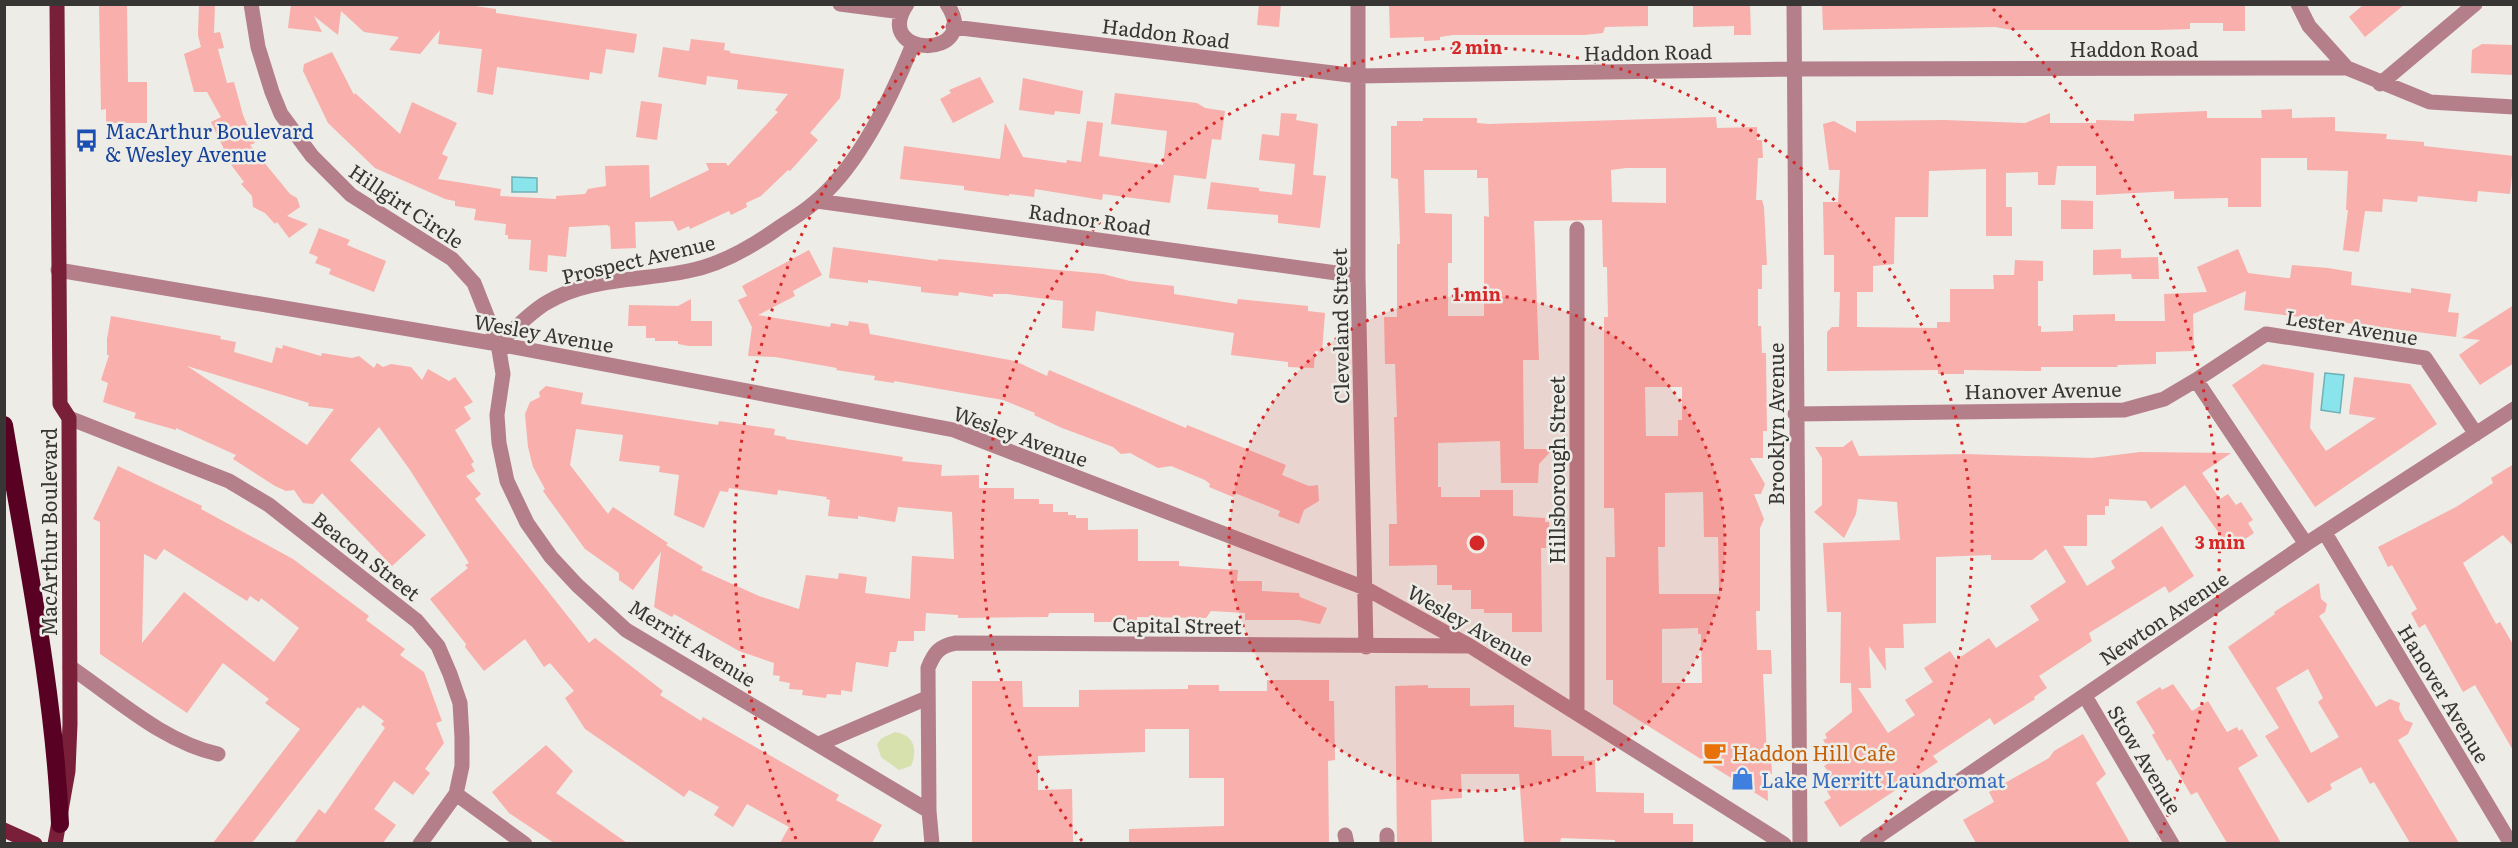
<svg xmlns="http://www.w3.org/2000/svg" width="2518" height="848" font-family="Literata,serif">
  <style>
    .green { fill: #d7e1ae }
    .water { fill: #89e5eb; stroke: #70b0b4; stroke-width: 1.5 }
    .building { fill: #f9afab; fill-rule: evenodd }
    .lines { fill: none; stroke-linecap: round; stroke-linejoin: round }
    .minor { stroke: #b47f89; stroke-width: 15 }
    .major { stroke: #7a1f3a; stroke-width: 15 }
    .highway { stroke: #590123; stroke-width: 18 }
    .ring { fill: none; stroke: #d62828; stroke-width: 3; stroke-dasharray: 3 6 }
    .labels { text-anchor: middle; dominant-baseline: central; stroke-width: 5; stroke-linejoin: round; paint-order: stroke }
    .street-label { font-size: 20px; fill: #373634; stroke: #edece6 }
    .transit-label { font-size: 20px; fill: #164399; stroke: #edece6; text-anchor: start }
    .food-label { font-size: 20px; fill: #c56008; stroke: #edece6; text-anchor: start }
    .shop-label { font-size: 20px; fill: #366cbe; stroke: #edece6; text-anchor: start }
    .centre { fill: #d62828; stroke: #edece6; stroke-width: 3 }
    .ring-label { font-size: 18px; text-anchor: middle; font-weight: bold; fill: #d62828; stroke: #edece6; stroke-width: 5; stroke-linejoin: round; paint-order: stroke }
  </style>
  <rect width="100%" height="100%" fill="#edece6"/>
  <!-- green -->
  <path class="green" d="M895 732C914 735 918 749 911 766L899 770 881 757 877 744 882 738Z"/>
  <!-- water -->
  <path class="water" d="M512 177 537 178V192H512Z
    M2325 373 2344 375 2340 413 2321 410Z"/>
  <!-- building -->
  <path class="building" d="M99 4H127L128 82H147V123H106V109L101 110Z
    M199 4H215L214 33 220 32 224 48 218 49 227 83 234 82 243 115 255 143 250 145 290 194 297 198 300 207 287 216 308 224 289 238 277 222 275 224 265 213 253 207 252 196 241 184 244 182 232 166 211 122 221 117 207 92H194L184 54 201 47 198 35Z
    M291 4H461L496 9V13L637 34 634 53 606 49 602 74 590 72 589 80 497 67 493 95 477 92 482 49 438 44 440 30 420 54 389 50 399 37 364 32 341 11 338 35 314 16 322 32 288 28Z
    M1259 4H1281L1279 27 1257 25Z
    M1389 4H1648V26L1605 27 1603 33 1585 35H1453L1440 37V40L1424 41V37L1390 38Z
    M1693 4H1750L1751 35H1734V26L1693 27Z
    M1822 4H2245V31H2223V23H2190V29L2157 30H2012L1995 27 1823 30Z
    M2364 4H2405L2365 37 2349 17Z
    M691 39 725 43 724 50 730 51V53L844 69 840 98 810 133 818 140 790 171 788 170 761 196 746 203 747 207 731 215 729 211 690 229 689 226 678 231 673 221 635 222 636 248 611 249 610 227 607 225 569 227 566 257 548 255 547 272 529 270 531 240 508 239V235H505L506 224 474 220 476 209 455 206V201L445 199 375 168 328 123 303 71 304 64 332 52 354 95 355 93 400 134 412 102 457 123 442 154 448 157 438 179 501 189 500 196 556 199V196L585 194 588 189 606 186 605 166 649 165 650 198 709 170 706 163H726L728 166 778 112 775 110 788 94 737 89 738 80 707 76 706 85 658 77 663 47 689 51Z
    M2482 44 2514 45V75L2471 73 2472 50Z
    M980 77 994 102 953 123 940 99 951 93 949 90Z
    M1023 78 1083 91 1080 114 1055 111 1054 115 1019 110Z
    M1115 93 1197 103 1205 108 1225 111 1221 140 1212 139 1206 179 1174 175 1170 203 1103 194 1102 200 1035 189 1034 197 1009 194V196L964 190V186L900 179 904 146 1000 159 1005 123 1023 157 1066 163 1067 160 1081 162 1087 121 1103 123 1099 156 1163 165 1167 131 1111 124Z
    M641 101 662 104 657 140 636 137Z
    M2292 109V118L2335 117V131L2387 134 2386 139 2424 142V146L2514 156 2510 194 2478 191 2477 202 2418 196 2417 202 2383 199 2382 212 2365 211 2359 252 2343 250 2348 210H2346L2348 171 2307 170V158H2261V207H2228V198L2174 199V191L2096 195V166H2057L2055 185H2038V172L2006 173V207H2012V236H1986V169L1929 171 1928 217H1895L1894 264 1873 266V292H1857V327L1937 328V322H1950V289H1994L1993 275H2014L2015 260 2043 261V281H2038V326H2041V332L2073 331V315L2115 314V321H2165L2164 294 2207 292 2197 267 2238 249 2248 273 2287 278H2290L2292 265 2328 268 2352 272 2351 285 2411 293V288L2451 294 2448 312 2459 313 2456 337 2244 310 2246 291 2193 314 2194 351 2156 352V364L2117 365 2118 367H2041V371L1964 370V374H1938V370L1827 371V332L1832 327H1839L1840 292H1834V255H1824L1823 202H1838L1840 170H1829L1823 124 1834 121 1856 133V121L1944 120 2025 123 2050 113V123H2096V120L2134 121V114L2207 111V118H2262L2261 110Z
    M1281 113 1297 114 1296 120 1318 124 1313 175 1326 176 1320 228 1278 223V215L1207 209 1211 182 1259 188V191L1292 195 1295 164 1259 160 1262 134 1279 136Z
    M1716 117 1717 128 1757 127V140H1762L1763 158H1758L1756 200H1762L1764 207 1767 265H1762V289H1758V326H1761L1762 353H1766L1767 431H1763V458H1750L1765 484 1761 494H1754L1764 519 1760 528V611H1756L1757 650H1771L1772 674H1763L1767 756H1771L1772 774H1767L1768 801 1613 704V680H1606V557H1615L1614 508H1604V317H1608L1607 267H1603L1602 220 1534 221 1539 360H1523L1524 449H1553L1539 464 1538 483H1501L1500 441 1438 443V487H1441V497H1480V490H1513V516L1545 518V522H1549V539H1546V548H1541L1542 632H1512V613H1484V609H1471V590H1452V585H1437V565L1389 566V524H1397L1394 417H1397L1395 364H1385L1384 317H1397V244H1400L1398 179 1391 178V126H1397V121H1423V118H1477V123L1489 124ZM1626 168H1666V203L1612 202 1611 170ZM1424 170H1477V178H1488L1489 217 1484 216V316H1448V263H1452V214L1425 213ZM1645 387H1682V420H1678V436H1646ZM1703 492 1704 537H1718L1719 594H1659L1658 547H1665V493ZM1698 628V634H1701L1702 683H1662V629Z
    M2061 200 2093 201V229H2061Z
    M319 228 350 240 347 245 386 261 374 292 329 274 331 269 315 263 318 257 309 253Z
    M833 247 938 261V259L1103 274 1130 281 1174 286V294L1237 304 1238 299 1308 306V311L1325 313 1322 352 1315 351 1314 368 1288 367V362L1231 355 1234 333 1096 311 1094 331 1062 328 1063 301 1007 294H993V297L959 292 958 296 921 292V287L868 280V283L829 278Z
    M2121 249V258L2158 257 2159 279H2132L2131 274 2093 275V250Z
    M809 250 822 275 793 291 795 296 758 315 830 327 831 323 848 326 849 321 868 324 870 334 1015 361 1047 376 1049 370 1186 428 1187 425 1286 465 1282 475 1309 486 1318 485 1319 501 1304 510 1299 524 1278 516 1280 511 1235 493 1233 497 1209 487 1210 484 1205 480 1171 466 1158 468 1130 453 1121 454 1113 447 1062 428 1034 415 1035 413 1003 400 894 381V383L874 380 875 376 836 370 837 368 775 357 748 356 752 327 738 300 747 296 742 286Z
    M691 299V321H712V346H689L678 344V341H655V338H646V326H628L629 305 678 306Z
    M2514 305V363L2480 385 2459 355 2480 340 2462 338Z
    M111 316 221 336 220 339 236 342 234 352 272 363 276 347 282 349 283 345 321 356 322 353 352 358 359 356 374 368 377 363 383 367 391 364 411 367 422 380 428 369 449 381 455 377 473 402 464 407 471 419 455 430 474 462 471 464 475 471 466 476 481 494 475 499 589 643 595 638 663 691 660 695 701 721 703 717 839 795 836 800 882 825 872 843H780L789 827 747 804 733 827 714 815 719 807 689 790 684 797 585 729 565 698 574 691 550 663 544 667 525 639 484 671 465 647 466 644 430 599 468 568 465 565 469 563 410 470 379 427 350 460 426 535 392 566 322 493 313 504 303 503 294 490 286 491 275 486 233 459 236 455 176 428V430L134 418 136 413 103 402 108 383 101 380 109 355H107V339ZM187 366 309 403 308 406 334 409 307 445Z
    M2263 364 2314 373 2310 428 2326 451 2376 418 2349 414 2354 377 2410 384 2437 424 2315 507 2232 385Z
    M546 386 583 393 581 404 718 425 719 421 775 429 774 435 786 437V439L903 457 902 461 942 465 941 476 979 475V488H1014V499H1039V504H1053V512H1068V515H1076V518H1088V530L1138 529V561H1179V566L1238 570 1237 581H1262V591L1299 593 1300 597 1327 608 1320 624 1299 620H1245V613L1211 611 1206 618 1137 617V622H1094V613H1049L1048 617 958 618V615L926 613 925 631H914V641H898L896 652H890L888 667 856 662 852 692 841 690V695L827 694 826 698 802 695 803 690 789 689 790 683 779 681 780 676 773 675 774 663 739 651 674 614 672 617 654 607 661 552 633 590 619 580V573L585 549 543 491 545 489 533 467 528 447 525 414 530 402 540 397 539 392ZM576 429 623 435 619 461 660 466 659 472 679 475 674 515 704 528 720 491 728 492 729 488 777 495 778 490 827 497 826 499 830 500 828 516 858 519V516L895 522 898 507 952 512 954 559 912 556 910 599 865 593 867 577 839 573 838 579 806 575 799 609 759 596 701 570 703 567 666 545 668 543 613 507 608 514 570 465Z
    M1852 440 1859 456 1966 454 2092 458 2140 452 2231 453 2202 473 2220 499 2228 494 2236 505 2241 502 2253 520 2248 523 2254 533 2233 547 2226 537 2223 539 2185 485 2151 509 2146 501 2109 499V506H2105V515H2087V546H2063L2087 586 2115 568 2111 561 2162 526 2194 576 2169 593 2165 586 2089 633 2092 641 2039 676 2047 688 2034 697 2035 699 1994 725 1990 718 1933 756 1938 762 1840 827 1824 802 1831 798 1827 791 1830 789 1824 778 1830 774 1824 766 1830 762 1825 753 1830 750 1823 740 1827 738 1825 734 1852 712 1851 683H1840L1841 612H1827L1823 543 1900 540 1897 502 1858 499 1856 514 1844 538 1814 512 1822 505V458L1815 447H1843ZM2046 549 2066 582 2030 606 2039 620 1996 648 1989 638 1956 660 1950 651 1924 668 1933 682 1905 700 1915 715 1888 733 1858 688H1871L1869 646 1886 671 1885 648H1904L1903 624 1936 623V557L1991 555V560H2032Z
    M2514 464V547L2503 535 2463 563 2496 624 2500 622 2514 646V752L2475 685 2463 692 2425 624 2419 628 2411 613 2417 609 2392 565 2388 567 2378 547 2456 507 2493 483 2491 478Z
    M118 466 202 506 201 509 293 559 369 616 366 620 405 649 400 655 424 672 442 721 436 723 444 743 425 769 430 773 413 795 394 781 374 809 396 825 383 843H294L319 809 325 814 385 728 381 724 384 721 363 705 360 709 358 707 252 843H213L300 729 265 703 269 699 223 663 187 713 100 654V522L93 519ZM164 549 247 601 250 596 259 602 261 598 299 628 274 662 184 592 142 643 144 554 156 560Z
    M2319 583 2321 599 2327 604 2325 612 2319 616 2376 707 2390 699 2400 703 2399 709 2405 720 2413 723 2408 734 2398 740 2459 843H2410L2374 782 2370 784 2361 767 2330 784 2332 789 2308 803 2265 736 2279 728 2228 647 2275 614 2274 612ZM2308 669 2323 698 2318 702 2339 737 2311 753 2276 688Z
    M1267 680H1329V701H1334L1335 760 1328 761 1329 843H1129V829L1224 826V778H1189V729H1145V752L1038 756V790L1072 789 1073 843H972V681H1022L1023 707H1079V690L1188 689V685H1219V691H1267Z
    M2173 684 2192 711 2208 701 2227 732 2237 727 2239 731 2242 729 2258 756 2238 768 2281 843H2227L2197 792 2191 795 2170 759 2167 761 2152 735 2155 733 2136 702 2160 687 2162 690Z
    M1428 685V688H1470V706L1514 705V727L1551 730 1552 756H1584V761L1595 760 1596 792 1644 793V813H1673V824H1693V843H1615V840L1561 838 1560 843H1524L1519 774H1461L1462 798 1431 800 1432 842 1397 843 1395 686Z
    M2083 734 2106 774 2096 783 2130 843H1976L1963 820 1994 802 1989 792 2049 758 2054 751Z
    M546 745 573 771 556 793 627 843H554L509 813 492 792Z"/>
  <g class="lines">
    <!-- minor -->
    <path class="minor" d="M251 4 258 47 272 92 281 114 312 156 351 195 452 259 474 283 498 344 503 374 497 415 499 443 507 481 527 523 551 557 577 585 626 630 929 811
      M840 4 902 12
      M907 4C870 59 984 60 947 4
      M1358 4V276L1366 647
      M1794 4 1800 844
      M2298 4 2309 26 2347 68 2430 102 2514 107
      M953 27 1358 76 1794 69 2347 68
      M2380 84 2475 4
      M817 201 1358 276
      M58 270 498 344 954 430 1365 588 1470 646 1784 844
      M498 344C513 331 529 313 546 303 589 277 641 281 688 271 720 265 748 249 774 231 788 221 803 213 815 202 859 166 892 96 913 44
      M2196 380 2266 334 2425 358 2476 434
      M1795 414 2124 410 2164 399 2196 380 2306 544
      M69 418 229 481 269 505 417 621 438 646 450 674 460 703 462 738V766L456 794 420 844
      M2325 533 2511 844
      M70 667C116 698 163 742 218 754
      M2085 696 2172 844
      M1577 712V229
      M819 744 927 698
      M456 794 525 844
      M1345 835 1347 844
      M932 844 929 811 928 668C934 653 939 646 956 643L1467 646
      M1387 844V835
      M1867 844 2306 544 2514 409"/>
    <!-- major -->
    <path class="major" d="M4 830 35 844
      M55 844 68 771 70 724 69 418 60 404 57 4"/>
    <!-- highway -->
    <path class="highway" d="M4 425C26 557 54 690 60 824"/>
  </g>
  <!-- distance rings -->
  <circle cx="1477" cy="543" r="248" fill="#d62828" fill-opacity=".12"/>
  <g class="ring">
    <circle cx="1477" cy="543" r="248"/>
    <path d="M1082 841A495 495 0 1 1 1872 841"/>
    <path d="M796 839A743 743 0 0 1 961 9M1993 9A743 743 0 0 1 2158 839"/>
  </g>
  <!-- icons -->
  <defs>
    <symbol id="bus-bare" viewBox="-9 -9 18 18"><path d="M-5-6H5V4H4V6H2V4H-2V6H-4V4H-5ZM-3.5-4V0h7V-4ZM-3.5 1.2v1.5H-2V1.2ZM2 1.2v1.5H3.5V1.2Z" fill="#1a4fb4" stroke="#edece6" stroke-width="2.5" paint-order="stroke"/></symbol>
    <symbol id="cafe-bare" viewBox="-9 -9 18 18"><path d="M-5.5-4.5H6V0H3Q3 3.5 0 3.5H-2.5Q-5.5 3.5-5.5 0ZM3-3.2v2h1.7v-2ZM-6 4.5H4V6H-6Z" fill="#e8710a" stroke="#edece6" stroke-width="2.5" paint-order="stroke"/></symbol>
    <symbol id="shop-bare" viewBox="-9 -9 18 18"><path d="M-5-2.5h2.3a2.7 3.5 0 0 1 5.4 0H5L5.5 6h-11ZM-1.5-2.5h3a1.5 2.3 0 0 0-3 0Z" fill="#3f7fe0" stroke="#edece6" stroke-width="2.5" paint-order="stroke"/></symbol>
  </defs>
  <g fill-rule="evenodd">
    <use href="#bus-bare" x="70" y="124" width="33" height="33"/>
    <use href="#cafe-bare" x="1698" y="736" width="33" height="33"/>
    <use href="#shop-bare" x="1726" y="762" width="33" height="33"/>
  </g>
  <g class="labels">
    <!-- street labels -->
    <g class="street-label">
      <text transform="translate(1166 32) rotate(7)">Haddon Road</text>
      <text x="2134" y="48">Haddon Road</text>
      <text transform="translate(1648 51) rotate(-1)">Haddon Road</text>
      <text transform="translate(407 205) rotate(34)">Hillgirt Circle</text>
      <text transform="translate(1090 218) rotate(8)">Radnor Road</text>
      <text transform="translate(638 258) rotate(-13)">Prospect Avenue</text>
      <text transform="translate(1339 326) rotate(-91)">Cleveland Street</text>
      <text transform="translate(2352 326) rotate(9)">Lester Avenue</text>
      <text transform="translate(544 332) rotate(10)">Wesley Avenue</text>
      <text transform="translate(2043 389) rotate(-1)">Hanover Avenue</text>
      <text transform="translate(1775 424) rotate(-90)">Brooklyn Avenue</text>
      <text transform="translate(1021 435) rotate(20)">Wesley Avenue</text>
      <text transform="translate(1556 470) rotate(-90)">Hillsborough Street</text>
      <text transform="translate(48 532) rotate(-90)">MacArthur Boulevard</text>
      <text transform="translate(367 555) rotate(38)">Beacon Street</text>
      <text transform="translate(2163 617) rotate(-34)">Newton Avenue</text>
      <text transform="translate(1177 624) rotate(1)">Capital Street</text>
      <text transform="translate(1471 624) rotate(30)">Wesley Avenue</text>
      <text transform="translate(693 642) rotate(32)">Merritt Avenue</text>
      <text transform="translate(2445 693) rotate(59)">Hanover Avenue</text>
      <text transform="translate(2146 759) rotate(59)">Stow Avenue</text>
    </g>
    <!-- transit labels -->
    <g class="transit-label">
      <text x="105" y="130">MacArthur Boulevard<tspan x="105" dy="23">&amp; Wesley Avenue</tspan></text>
    </g>
    <!-- food labels -->
    <g class="food-label">
      <text x="1732" y="752">Haddon Hill Cafe</text>
    </g>
    <!-- shop labels -->
    <g class="shop-label">
      <text x="1761" y="779">Lake Merritt Laundromat</text>
    </g>
  </g>
  <circle cx="1477" cy="543" r="9" class="centre"/>
  <g class="ring-label">
    <text x="1477" y="54">2 min</text>
    <text x="1477" y="301">1 min</text>
    <text x="2220" y="549">3 min</text>
  </g>
  <!-- border -->
  <rect width="2518" height="848" fill="none" stroke="#373634" stroke-width="12"/>
</svg>
